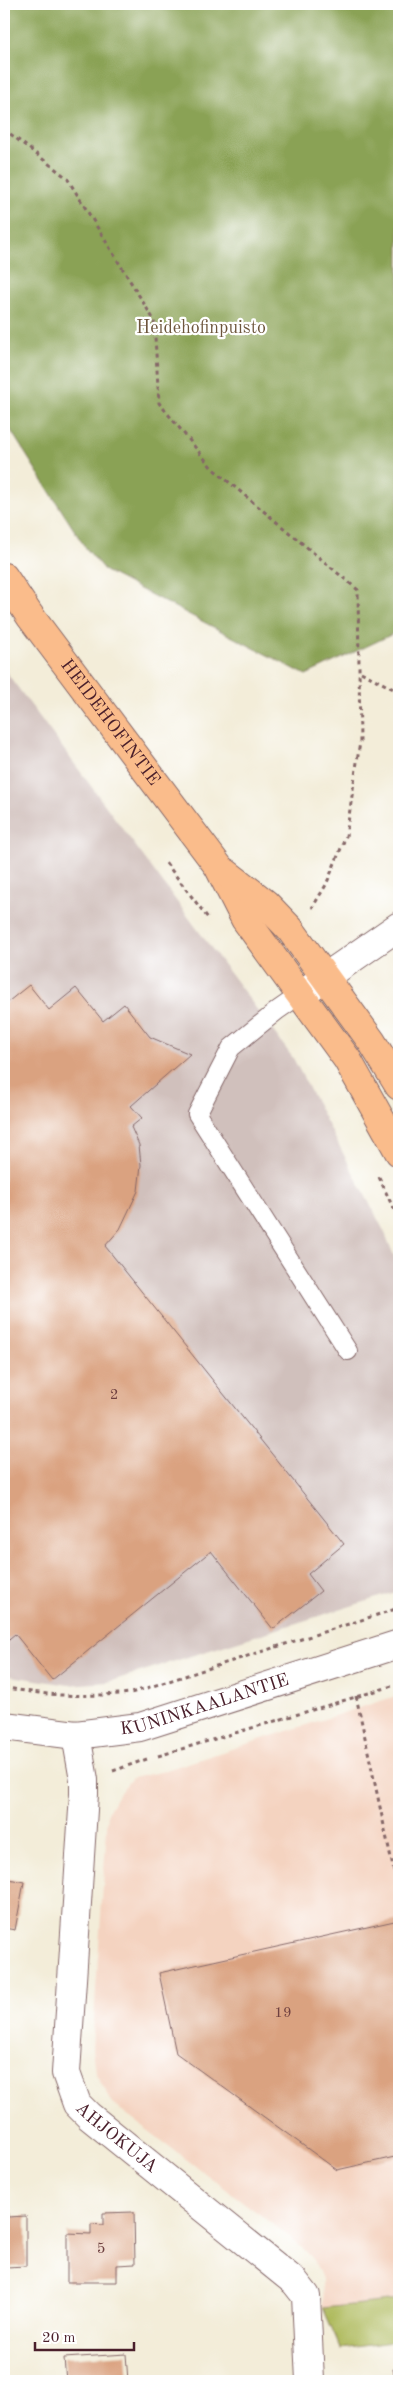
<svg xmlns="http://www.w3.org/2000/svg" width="403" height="2385" font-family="'Old Standard TT',serif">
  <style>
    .built { fill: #f4d3c0 }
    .industrial { fill: #d0c0bc }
    .green { fill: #aeba5c; stroke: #7c6c44 }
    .forest { fill: #8aa254; stroke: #6a6040 }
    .building { fill: #daa280 }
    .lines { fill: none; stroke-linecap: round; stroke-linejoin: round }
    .service-casing { stroke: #856768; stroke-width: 20 }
    .minor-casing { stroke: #856768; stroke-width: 30 }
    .primary-casing { stroke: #856768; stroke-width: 30 }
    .path { stroke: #856768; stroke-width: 3; stroke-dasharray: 4 4; stroke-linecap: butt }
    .service { stroke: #fff; stroke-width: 18 }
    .minor { stroke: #fff; stroke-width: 28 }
    .primary { stroke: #fabc8b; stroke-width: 28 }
    .labels { text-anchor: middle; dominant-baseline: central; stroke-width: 4.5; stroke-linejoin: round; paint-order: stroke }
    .number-label { font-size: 15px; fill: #6e4040 }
    .park-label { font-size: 18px; fill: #6d553c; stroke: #fff }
    .street-label { font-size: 18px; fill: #4a1f2b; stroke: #fff }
  </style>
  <rect width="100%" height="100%" fill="#fff"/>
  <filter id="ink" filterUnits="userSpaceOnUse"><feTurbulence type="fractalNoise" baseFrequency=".02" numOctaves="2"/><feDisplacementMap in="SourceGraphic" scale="10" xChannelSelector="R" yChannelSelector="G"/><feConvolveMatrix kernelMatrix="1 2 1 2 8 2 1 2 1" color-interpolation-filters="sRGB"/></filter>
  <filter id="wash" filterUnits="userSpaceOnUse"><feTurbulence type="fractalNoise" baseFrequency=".0096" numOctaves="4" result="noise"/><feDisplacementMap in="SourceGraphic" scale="20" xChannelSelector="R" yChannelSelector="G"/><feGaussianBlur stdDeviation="1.12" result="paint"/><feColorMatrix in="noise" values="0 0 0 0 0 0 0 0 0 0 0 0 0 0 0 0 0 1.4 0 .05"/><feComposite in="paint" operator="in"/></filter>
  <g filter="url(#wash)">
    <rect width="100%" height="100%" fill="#f3edd9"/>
    <!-- built -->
    <path class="built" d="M399 1695V2300L323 2308 322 2279 314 2260 299 2244 113 2104 95 2072 92 2049 108 1812 117 1796 132 1778 160 1772Z"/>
    <!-- industrial -->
    <path class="industrial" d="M4 669 293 1058 385 1233 399 1269V1591L108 1682 69 1685 4 1675Z"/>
    <!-- green -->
    <path class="green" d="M399 2300V2341L341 2349 323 2308Z"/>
    <!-- forest -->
    <path class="forest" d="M4 4H399V631L306 675 105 571 85 547 13 434 4 418Z"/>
    <g id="blocks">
      <!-- building -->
      <path class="building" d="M29 985 49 1010 76 988 103 1021 124 1004 150 1037 190 1054 131 1106 142 1118 131 1127 139 1145 141 1165 138 1191 120 1229 105 1246 344 1544 308 1574 321 1591 273 1629 211 1551 52 1680 15 1634 4 1643V1005Z
        M4 1878 24 1882 15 1930 4 1928Z
        M399 1920V2156L337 2170 176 2053 159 1973Z
        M4 2203H7L8 2217 26 2216V2266L6 2267 4 2269Z
        M134 2212 135 2264 117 2265V2282H67V2233L91 2234V2224L103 2225V2213Z
        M126 2354 128 2381H66L64 2358Z
        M399 2367V2381H395L393 2369Z"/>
    </g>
  </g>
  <g filter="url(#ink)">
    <use href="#blocks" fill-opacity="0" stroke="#856768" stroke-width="1"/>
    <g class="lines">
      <defs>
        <path id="service" d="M301 994 278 1010 231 1048 197 1114 348 1351"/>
        <g id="minor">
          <path d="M301 994 399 926"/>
          <path id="s1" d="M4 1726 76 1735 140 1727 399 1644"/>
          <path id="s2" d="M76 1735 84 1780V1794L66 2073 77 2104 89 2116 295 2282 306 2296 310 2381"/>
        </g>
        <g id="primary">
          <path id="s3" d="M4 577 30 616 218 866 245 919 347 1059 399 1152"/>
          <path d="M225 872 265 903 290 929 372 1042 399 1086"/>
        </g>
      </defs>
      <!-- service casing -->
      <use href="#service" class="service-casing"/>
      <!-- minor casing -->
      <use href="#minor" class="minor-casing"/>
      <!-- primary casing -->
      <use href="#primary" class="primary-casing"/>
      <!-- path -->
      <path class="path" d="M4 129 67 178 154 320 159 403 212 468 358 590 360 742 346 836 326 885 312 908
        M361 672 399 692
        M166 863 208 918
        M379 1177 399 1221
        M4 1687C49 1697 85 1697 131 1693L399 1608
        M356 1696 399 1895
        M158 1756 399 1684
        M113 1771 147 1759"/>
      <!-- service -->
      <use href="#service" class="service"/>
      <!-- minor -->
      <use href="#minor" class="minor"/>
      <!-- primary -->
      <use href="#primary" class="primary"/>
    </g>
  </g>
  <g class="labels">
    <!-- number labels -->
    <g class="number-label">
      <text x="114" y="1395">2</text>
      <text x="283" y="2013">19</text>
      <text x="101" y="2249">5</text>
    </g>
    <!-- park labels -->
    <g class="park-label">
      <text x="201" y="328">Heidehofinpuisto</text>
    </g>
    <!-- street labels -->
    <g class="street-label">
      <text stroke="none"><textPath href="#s3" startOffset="180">HEIDEHOFINTIE</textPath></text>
      <text stroke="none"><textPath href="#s1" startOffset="205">KUNINKAALANTIE</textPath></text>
      <text stroke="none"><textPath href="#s2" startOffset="424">AHJOKUJA</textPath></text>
    </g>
  </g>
  <!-- margin -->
  <rect width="403" height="2385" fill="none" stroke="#fff" stroke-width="20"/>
  <!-- scale -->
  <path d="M35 2342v8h99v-8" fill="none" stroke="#4a1f2b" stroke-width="2.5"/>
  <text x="42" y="2342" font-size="15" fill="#4a1f2b" stroke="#ffffff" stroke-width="4" paint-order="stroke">20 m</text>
</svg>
